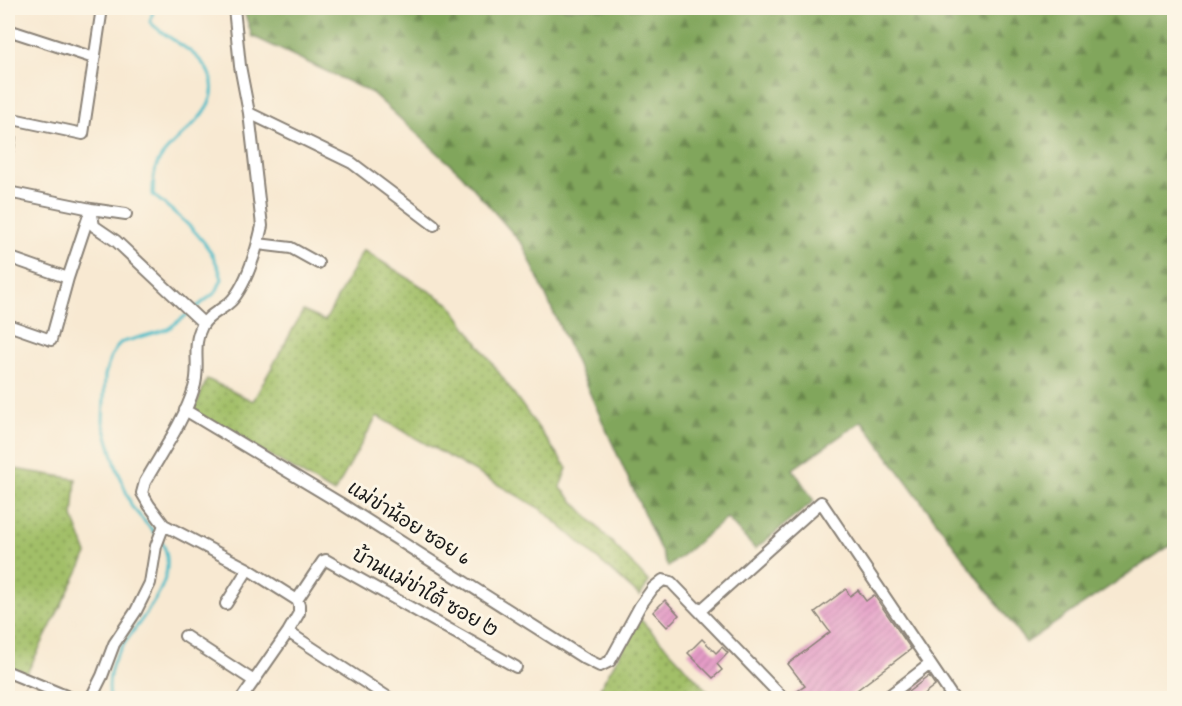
<svg xmlns="http://www.w3.org/2000/svg" width="1182" height="706" font-family="Dekko,'Playpen Sans Thai',sans-serif">
  <style>
    .grass { fill: url(#grass-dots); stroke: #5f6e42; stroke-width: 1.5 }
    .forest { fill: url(#forest-firs); stroke: #4e613c; stroke-width: 1.5 }
    .lines { fill: none; stroke-linecap: round; stroke-linejoin: round }
    .stream { stroke: #4ebcc7; stroke-width: 3 }
    .building { fill: url(#building-hatch) }
    .minor-casing { stroke: #8a8277; stroke-width: 14 }
    .minor { stroke: #fff; stroke-width: 10 }
    .labels { text-anchor: middle; dominant-baseline: central; stroke-width: 6; stroke-linejoin: round; paint-order: stroke }
    .street-label { font-size: 20px; fill: #1c1c1c; stroke: #fcf5e5 }
  </style>
  <defs>
    <pattern id="grass-dots" width="8" height="8" patternUnits="userSpaceOnUse" patternTransform="scale(1.5)"><rect width="8" height="8" fill="#a2bf67"/><path d="M2 2h.1M6 6h.1" fill="none" stroke="#839a54" stroke-width="1.8" stroke-linecap="round"/></pattern>
    <pattern id="forest-firs" width="22" height="20" patternUnits="userSpaceOnUse" patternTransform="scale(1.5)"><rect width="22" height="20" fill="#81a65c"/><path d="M5 1l3.5 6h-7zM16 11l3.5 6h-7z" fill="#69864b"/></pattern>
    <pattern id="building-hatch" width="6" height="6" patternUnits="userSpaceOnUse" patternTransform="scale(1.5)"><rect width="6" height="6" fill="#e49bc6"/><path d="M-1 1l2-2M0 6l6-6M5 7l2-2" fill="none" stroke="#c385aa"/></pattern>
  </defs>
  <rect width="100%" height="100%" fill="#fcf5e5"/>
  <filter id="ink" filterUnits="userSpaceOnUse"><feTurbulence type="fractalNoise" baseFrequency=".0167" numOctaves="2"/><feDisplacementMap in="SourceGraphic" scale="12" xChannelSelector="R" yChannelSelector="G"/><feConvolveMatrix kernelMatrix="1 2 1 2 8 2 1 2 1" color-interpolation-filters="sRGB"/></filter>
  <filter id="wash" filterUnits="userSpaceOnUse"><feTurbulence type="fractalNoise" baseFrequency=".008" numOctaves="4" result="noise"/><feDisplacementMap in="SourceGraphic" scale="24" xChannelSelector="R" yChannelSelector="G"/><feGaussianBlur stdDeviation="1.35" result="paint"/><feColorMatrix in="noise" values="0 0 0 0 0 0 0 0 0 0 0 0 0 0 0 0 0 1.4 0 .05"/><feComposite in="paint" operator="in"/></filter>
  <g filter="url(#wash)">
    <rect width="100%" height="100%" fill="#f8e9d2"/>
    <!-- grass -->
    <path class="grass" d="M363 250 450 304 567 468 560 487 649 582 640 596 541 509 377 416 334 493 194 411 207 379 253 401 303 311 325 321Z
      M8 468 76 479 73 517 87 554 26 675 8 667Z
      M640 619 714 698H594Z"/>
    <!-- forest -->
    <path class="forest" d="M243 8H1174V543L1026 643 862 421 793 469 814 501 755 549 727 518 668 567 523 245 461 174 372 93 252 36Z"/>
    <g class="lines">
      <!-- stream -->
      <path class="stream" d="M154 8 150 22C165 38 191 47 204 65 233 105 181 130 162 156 153 168 153 181 153 195 182 218 213 242 222 279L216 292 193 310
        M158 537 132 507 116 466 103 422 105 375 111 356 120 343 168 329 188 314
        M110 698C108 684 109 671 115 658 132 626 184 582 162 542"/>
    </g>
    <g id="blocks">
      <!-- building -->
      <path class="building" d="M846 589 850 596 858 590 866 601 874 595 911 649 845 699H790V696L805 686 788 664 830 632 815 612Z
        M665 600 679 615 667 627 653 612Z
        M702 639 716 653 722 647 728 653 717 664 722 670 713 678 688 653Z
        M929 676 935 685 917 699H899Z"/>
    </g>
  </g>
  <g filter="url(#ink)">
    <use href="#blocks" fill-opacity="0" stroke="#8a8277" stroke-width="1.5"/>
    <g class="lines">
      <defs>
        <path id="minor" d="M234 8 240 66 249 113 262 226C257 248 247 282 233 299 225 309 208 314 202 326 191 346 201 367 194 388 184 421 162 452 145 482L142 493 149 505 164 525 248 569 297 600 299 605V613L288 632 242 698
          M8 30 94 58
          M249 113 352 163 434 225
          M8 118 83 134 102 8
          M8 149 10 138
          M8 192 91 209 94 226 116 241 203 323
          M258 244 291 248 318 263
          M8 257 68 278
          M8 325 51 340 68 278 91 209 126 214
          M185 410 340 503 584 658 600 666 610 661 640 606 653 588 663 580 671 582 783 698
          M297 600 323 561 326 560 516 667
          M226 604 248 569
          M700 611 821 502 953 698
          M288 632 389 698
          M185 636 254 681
          M8 672 71 698
          M91 698 102 676 114 644 136 611 150 583 156 546 164 525
          M886 698 930 664"/>
      </defs>
      <!-- minor casing -->
      <use href="#minor" class="minor-casing"/>
      <!-- minor -->
      <use href="#minor" class="minor"/>
    </g>
  </g>
  <g class="labels">
    <!-- street labels -->
    <g class="street-label">
      <text transform="translate(408 525) rotate(32)">แม่ข่าน้อย ซอย 6</text>
      <text transform="translate(424 594) rotate(29)">บ้านแม่ข่าใต้ ซอย ๒</text>
    </g>
  </g>
  <!-- margin -->
  <rect width="1182" height="706" fill="none" stroke="#fcf5e5" stroke-width="30"/>
</svg>
